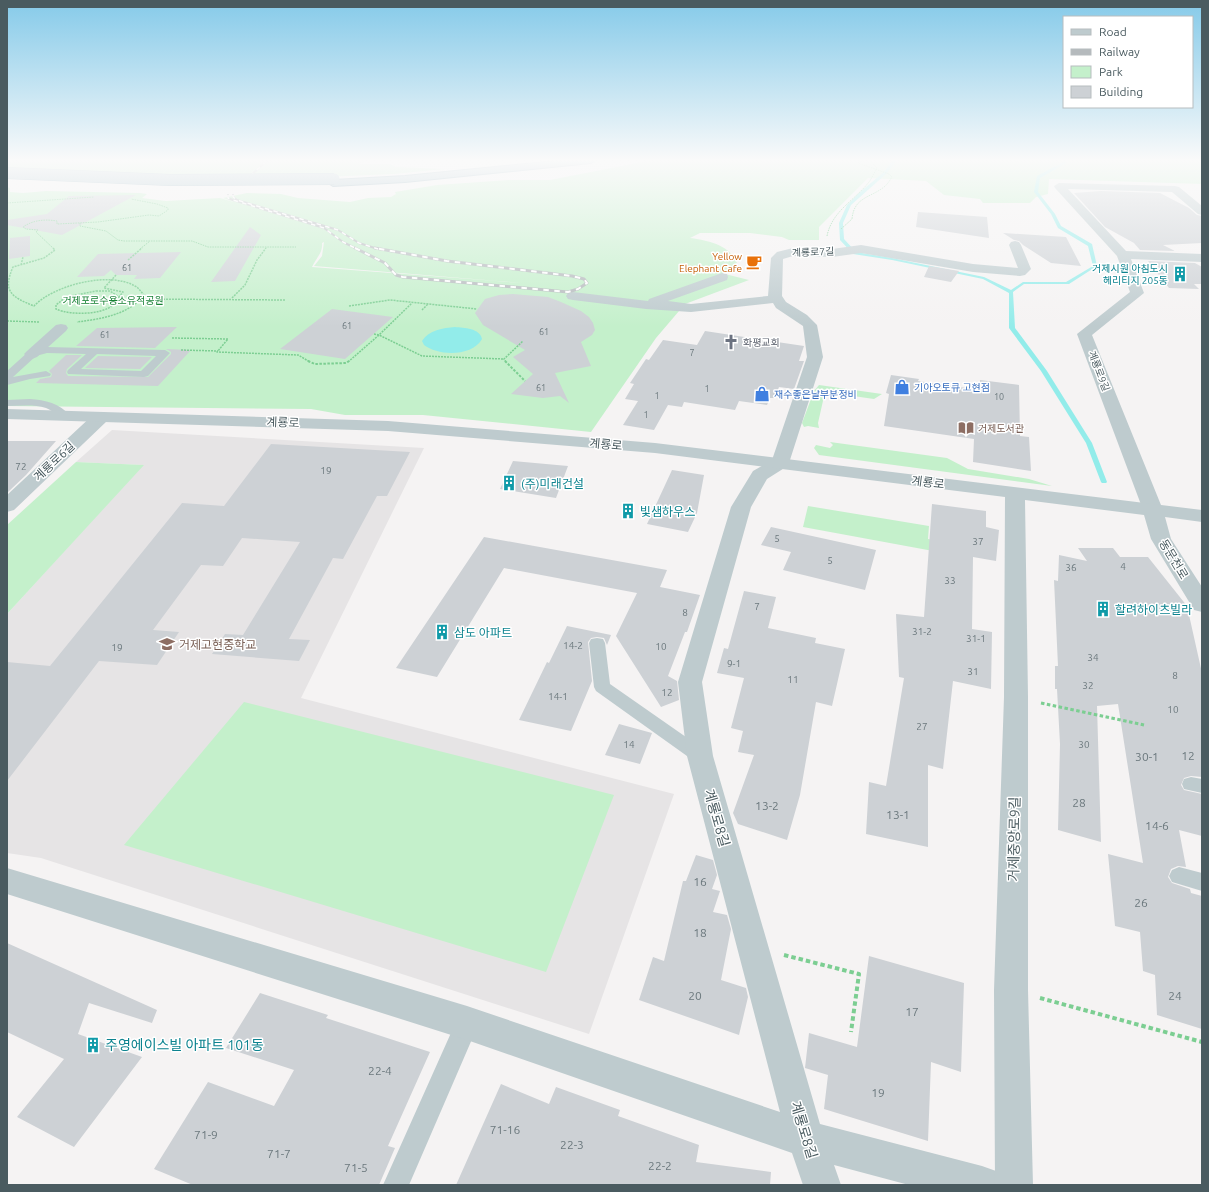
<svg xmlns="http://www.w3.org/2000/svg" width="1209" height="1192" font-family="Ubuntu,'Noto Sans KR',sans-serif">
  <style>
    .education { fill: #e6e4e5 }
    .green { fill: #c4f0cb; fill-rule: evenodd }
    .water { fill: #92ecea }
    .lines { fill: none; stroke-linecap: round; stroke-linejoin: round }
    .stream { fill: #92ecea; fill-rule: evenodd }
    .building { fill: #cdd1d5 }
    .trunk-casing { stroke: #779cac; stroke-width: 2 }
    .path-far4 { stroke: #7cce92; stroke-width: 1; stroke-dasharray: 1.5 1; stroke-linecap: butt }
    .path-far3 { stroke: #7cce92; stroke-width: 1.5; stroke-dasharray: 2 1; stroke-linecap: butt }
    .path-far2 { stroke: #7cce92; stroke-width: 2; stroke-dasharray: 2.5 1.5; stroke-linecap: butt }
    .path-far1 { stroke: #7cce92; stroke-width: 3; stroke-dasharray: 3.5 2.5; stroke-linecap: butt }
    .path { stroke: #7cce92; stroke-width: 4; stroke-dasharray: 4.5 3; stroke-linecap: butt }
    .service { fill: #becbce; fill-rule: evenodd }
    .minor { fill: #becbce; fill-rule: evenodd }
    .tertiary { fill: #becbce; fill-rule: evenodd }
    .trunk { fill: #a0bdc8; fill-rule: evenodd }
    .rail-far1-casing { stroke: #b5babd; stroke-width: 2 }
    .rail-casing { stroke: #b5babd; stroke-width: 3 }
    .rail-far1 { stroke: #fff; stroke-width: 1.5; stroke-dasharray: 4.5; stroke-linecap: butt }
    .rail { stroke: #fff; stroke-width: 2; stroke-dasharray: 5.5; stroke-linecap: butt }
    .trunk-bridge-casing { stroke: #779cac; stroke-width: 12; stroke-linecap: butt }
    .trunk-bridge { stroke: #a0bdc8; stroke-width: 11 }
    .labels { text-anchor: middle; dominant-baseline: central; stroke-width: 3; stroke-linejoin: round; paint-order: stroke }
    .far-number-label { font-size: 9px; fill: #6b787d }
    .far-street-label { font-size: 10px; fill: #4a5b60; stroke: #fff }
    .far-food-label { font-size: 10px; fill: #c56008; stroke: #fff; text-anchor: end }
    .far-culture-label { font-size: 10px; fill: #0d838f; stroke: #fff; text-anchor: end }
    .far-park-label { font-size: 10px; fill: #198336; stroke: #fff }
    .far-worship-label { font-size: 10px; fill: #5b616d; stroke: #fff; text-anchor: start }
    .far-shop-label { font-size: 10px; fill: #366cbe; stroke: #fff; text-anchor: start }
    .far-education-label { font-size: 10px; fill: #785e54; stroke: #fff; text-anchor: start }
    .number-label { font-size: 10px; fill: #6b787d }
    .street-label { font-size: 12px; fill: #4a5b60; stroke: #fff }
    .culture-label { font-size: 12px; fill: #0d838f; stroke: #fff; text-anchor: start }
    .education-label { font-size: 12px; fill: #785e54; stroke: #fff; text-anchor: start }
    .near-number-label { font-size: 12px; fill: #6b787d }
    .near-street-label { font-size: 14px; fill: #4a5b60; stroke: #fff }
    .near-culture-label { font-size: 14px; fill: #0d838f; stroke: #fff; text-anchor: start }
  </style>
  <rect width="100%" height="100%" fill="#f5f3f3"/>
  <!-- education -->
  <path class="education" d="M112 430 424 448 301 698 674 794 589 1034 41 858 7 853V614L143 465 76 462Z"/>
  <!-- green -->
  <path class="green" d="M7 160H367L359 164H390L396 167 444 169 394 174 298 178 7 171Z
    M652 160H1202V184L1049 179 1048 194 1036 197 1030 203H983L980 199 944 195 926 181 868 178 819 227V240H789L782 237 750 233H700L690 238C706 240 731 245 737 263L724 273 692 286 725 274 749 280 685 304 656 338 591 432 423 415H345L311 409 7 406V187L10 188V192L23 193 46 191 140 193 147 194 142 198 166 201 220 198 234 202 223 198 247 193 281 194 298 198 350 202 368 198 391 197 396 194 395 192 437 185 509 180H550ZM324 242 322 256 314 266 522 283 312 267C316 258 323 253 322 243Z
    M819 385 882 394 874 399 825 392 818 423 819 428 808 426 804 427 802 423 814 391Z
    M830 442 947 458 968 469 1029 479 1052 486 819 455 814 448 816 445 830 448 833 445Z
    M76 462 144 465 7 614V525Z
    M808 506 929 526 928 539 945 542 944 553 803 527Z
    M244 702 614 795 546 972 124 845Z"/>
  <!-- water -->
  <path class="water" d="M455 327C464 328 480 328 482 339 472 357 438 356 424 345L422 341C429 330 443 328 455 327Z"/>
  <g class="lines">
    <!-- stream -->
    <path class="stream" d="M893 160H897L886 174 851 205 843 223 844 239 856 252 892 258 984 277 1011 290 1023 282H1066L1093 266 1088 246 1058 228 1051 214 1034 192 1037 176 1063 162V160H1067L1066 163 1040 178 1038 192 1055 214 1061 226 1092 244 1097 266 1069 284H1024L1013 292 1015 328 1047 371 1092 443 1107 482 1106 483H1102L1101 482 1086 443 1041 371 1009 328V293L983 279 892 260 853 254 840 240 839 223 847 205 860 192 884 172Z"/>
  </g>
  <!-- building -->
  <path class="building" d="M1101 191 1160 193 1189 208 1197 215 1202 216V243L1163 245 1175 251 1140 250 1134 243 1105 227 1074 193Z
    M136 195 62 235 7 225V220L47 214 69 196Z
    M918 212 987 217 989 238 916 227Z
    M250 227 261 235 235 281 211 282Z
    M1003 233 1066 237 1081 266 1051 263 1023 245 1019 241 1014 240Z
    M30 236V256L9 259 10 238Z
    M181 252 160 278 134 279 137 275H116L111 270 104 276 77 277 98 254Z
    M1148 261 1195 263 1202 267V284H1194L1199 289 1169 288Z
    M929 266 959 271 951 282 924 277Z
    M513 294 548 297 561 302 581 311 589 317 593 323 595 330 592 335 581 342 591 366 555 373 569 403 560 396 543 398 511 394 533 374 513 357 525 350 483 325 475 313 485 299 499 295Z
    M332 309 393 317 345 359 280 349Z
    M177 327 155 348 76 346 97 328Z
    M705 331 804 346 799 361H804L794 389 779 387 775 398H770L767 405 739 401 735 410 684 402 682 407 668 405 654 430 623 425 638 401 625 399 634 384 630 383 646 359 649 360 663 340 697 345Z
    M166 349 191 350 158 386 36 383 40 379 51 377 52 374 49 371 66 355H82L67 369 66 373 68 376 148 377 171 354V352Z
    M98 356 152 357 140 369 85 368Z
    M891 375 919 379 918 381 980 390V380L1019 385 1020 436 1029 437 1031 471 973 462 974 439 884 426 889 394 886 393Z
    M7 441H56L26 475 7 493Z
    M271 444 410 452 387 496H377L343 559 333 558 289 639 310 640 299 661 212 654 225 634 243 635 300 542 242 538 223 566 201 565 153 630 179 632 157 665 99 661 7 781V662L50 666 182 503 224 506Z
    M513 461 568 466 556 498 500 489Z
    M672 470 704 475 697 513 688 532 647 524Z
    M932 504 986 511V527L999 530 996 561 973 557 972 629 992 632 991 689 953 681 943 769 928 765V847L866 834 869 782 886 786 904 678 899 677 896 614 924 617Z
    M771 527 876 550 865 590 783 570 791 552 761 545Z
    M484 537 667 570 660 587 700 595 687 632H685L668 676 677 681 679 700 661 707 616 636 637 593 504 568 437 677 396 668Z
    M1078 548H1113L1120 557H1148L1187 606 1202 673V777L1191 776 1184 778 1181 785 1184 790 1202 794V836L1179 830 1186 867 1178 866 1171 869 1168 877 1172 883 1190 889 1191 893 1202 896V1029L1157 1015 1155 975 1143 971 1140 932 1115 926 1108 854 1143 863 1118 704 1097 706 1101 842 1058 830 1060 744 1057 689H1055V666H1058L1054 580 1058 581 1059 555 1087 561Z
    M744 591 776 597 768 628 816 638 815 643 845 649 832 706 816 702 800 795 787 840 738 824 733 813 754 755 738 752 743 731 731 728 744 678 717 673 724 648 728 649Z
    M567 626 611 635 607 645 604 638 597 637 591 638 588 642 592 681 571 731 519 720 547 662 549 663Z
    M619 724 652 733 640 764 605 755Z
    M696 855 713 860 717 875 712 889 720 891 713 912 727 915 731 929 721 980 746 988 748 997 739 1035 639 1000 653 957 664 961 683 881H686Z
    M7 943 157 1010 152 1023 89 1003 78 1034 142 1057 74 1147 17 1117 64 1059 7 1032Z
    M869 956 964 983 961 1072 931 1062 928 1141 824 1109 828 1075 805 1068 809 1033 857 1047Z
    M260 993 328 1015 326 1018 430 1052 388 1146 395 1148 379 1185H193L154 1169 208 1082 274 1106 294 1070 226 1048Z
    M501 1084 549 1104 556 1087 620 1110 618 1116 699 1145 696 1162 771 1172 770 1185H456Z"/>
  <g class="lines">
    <defs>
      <path id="trunk" d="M565 160H596L591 163 405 182 333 186 328 183 333 180 405 176Z"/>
    </defs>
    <!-- trunk casing -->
    <use href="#trunk" class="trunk-casing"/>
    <!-- path-far4 -->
    <path class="path-far4" d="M7 203 94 197
      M80 223V226L106 231 118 240 124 241H192L208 247H296
      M841 229 852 219C854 197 870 198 884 187 887 185 890 180 892 177L889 174 858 163 864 160
      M827 236C832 211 854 201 869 182 872 178 874 173 877 168L869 160
      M54 249 36 232 38 230 26 229 23 227C33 220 45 219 57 221V224L98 222 149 215 159 216 168 210V208L157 204 131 199
      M140 249 150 241
      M265 249 267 247"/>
    <!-- path-far3 -->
    <path class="path-far3" d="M53 248 55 250 44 258 13 267C2 292 12 297 34 306 54 285 109 271 135 286 139 288 141 292 144 295 129 315 100 319 77 322
      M128 260 142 248
      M21 265 23 257
      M116 275 104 288 123 292 119 297
      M96 291H110L119 297C113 316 71 316 56 309V305L66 297Z
      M232 298 245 285 257 260 266 248
      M142 299 286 300
      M349 306 390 300 477 309
      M422 310 428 304
      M7 321 39 322
      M374 334 379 335 412 303
      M172 338 228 339 217 352 298 355 310 362
      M181 350 218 351
      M348 362 379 335 422 356 504 359
      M506 362 504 359 523 341"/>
    <!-- path-far2 -->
    <path class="path-far2" d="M308 361 315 364 346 363 349 361
      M505 361 525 381"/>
    <!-- path-far1 -->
    <path class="path-far1" d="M1041 703 1144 725"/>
    <!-- path -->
    <path class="path" d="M784 955 859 974 851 1032
      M1040 998 1202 1042"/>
    <!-- service -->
    <path class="service" d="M47 347 165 350 170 353 148 376 144 377 68 374 67 372 68 370 86 354 47 353 36 356 13 377 46 371 51 374 50 376 30 379 7 385V371L28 352ZM97 354 156 356 141 371 81 369Z
      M30 399C45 400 60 403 70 416L68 418C59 421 55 411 46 408 34 404 20 406 7 406V400Z
      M597 638 603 639 605 643 610 684 706 751 709 756 706 761 700 763 694 761 596 691 594 687 589 643 591 639Z
      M1191 777 1202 779V793L1184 789 1182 784 1184 779Z
      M1179 867 1202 873V891L1172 882 1169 876 1172 870Z
      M467 1011 475 1015 479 1023 409 1185H383L459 1015Z"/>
    <!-- minor -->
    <path class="minor" d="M1059 183 1175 186 1179 187 1202 206V215L1198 214 1172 192 1068 189 1126 251 1202 254V262L1131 259 1144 293 1092 335 1163 510 1160 514 1153 516 1146 514 1143 510 1077 334 1130 292 1117 256 1055 188 1054 186Z
      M1015 241 1019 242 1021 245 1031 269 1025 275 1020 276 973 272 861 253 832 257 793 256 783 259 782 296 786 302 807 315 817 325 823 357 789 463 786 467 767 479 751 507 702 682 713 756 820 1124 982 1166 996 1171 1001 1185H909L834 1165 841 1185H803L792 1153 467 1040 7 894V868L467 1006 780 1112 687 756 678 682 731 507 753 471 772 460 807 357 803 326 776 308 773 303 691 312 646 309 573 300 568 299 566 296 568 293 573 292 648 301 649 299 722 273 727 274 728 277 727 280 668 301 691 304 768 296 771 258 777 252 793 248 832 249 861 245 973 264 1018 268 1009 245 1011 242Z
      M61 324 66 325 68 328 66 331 37 357 32 359 27 357 24 354 27 351 56 325Z
      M101 412 107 413 109 417 107 421 14 510 7 512V495L95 413Z"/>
    <!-- tertiary -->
    <path class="tertiary" d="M7 409 388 421 655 443 1202 510V522L1165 517 1171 539 1202 587V612L1194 610 1151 539 1144 515 1025 500 1028 697V990L1033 1185H995L994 990 1004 697 1005 497 655 453 388 431 7 419Z"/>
    <!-- trunk -->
    <use href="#trunk" class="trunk"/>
    <defs>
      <path id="rail-far1" d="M250 176 268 160
        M228 195V198L233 200 324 228 343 242 357 249
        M233 195V197L237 200 338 230 359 243 378 249"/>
      <path id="rail" d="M355 248 385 263 396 275 403 277 568 292 578 289 587 283 584 279 572 276 447 261 375 248"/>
    </defs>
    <!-- rail-far1 casing -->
    <use href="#rail-far1" class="rail-far1-casing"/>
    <!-- rail casing -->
    <use href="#rail" class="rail-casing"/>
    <!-- rail-far1 -->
    <use href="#rail-far1" class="rail-far1"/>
    <!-- rail -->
    <use href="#rail" class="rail"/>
    <defs>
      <path id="trunk-bridge" d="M7 173 170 180 334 179"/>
    </defs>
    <!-- trunk-bridge casing -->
    <use href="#trunk-bridge" class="trunk-bridge-casing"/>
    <!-- trunk-bridge -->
    <use href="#trunk-bridge" class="trunk-bridge"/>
  </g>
  <!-- sky -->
  <linearGradient id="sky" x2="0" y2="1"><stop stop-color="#85cae9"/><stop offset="0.49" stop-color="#fafafa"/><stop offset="1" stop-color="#fafafa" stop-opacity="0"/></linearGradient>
  <rect width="1209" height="327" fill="url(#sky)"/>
  <!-- icons -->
  <defs>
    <symbol id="cafe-bare" viewBox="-9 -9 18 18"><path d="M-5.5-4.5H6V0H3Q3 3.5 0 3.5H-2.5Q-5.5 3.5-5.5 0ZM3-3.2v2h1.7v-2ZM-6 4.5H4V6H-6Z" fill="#e8710a" stroke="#fff" stroke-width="2.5" paint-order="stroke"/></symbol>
    <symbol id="building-bare" viewBox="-9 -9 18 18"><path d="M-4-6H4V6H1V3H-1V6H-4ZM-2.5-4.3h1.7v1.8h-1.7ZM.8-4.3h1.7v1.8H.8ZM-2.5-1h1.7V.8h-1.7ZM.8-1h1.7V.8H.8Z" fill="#0f9aa8" stroke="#fff" stroke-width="2.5" paint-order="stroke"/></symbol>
    <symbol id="church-bare" viewBox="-9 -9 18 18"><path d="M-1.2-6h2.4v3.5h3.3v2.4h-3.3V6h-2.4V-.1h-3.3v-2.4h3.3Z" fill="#6b7280" stroke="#fff" stroke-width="2.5" paint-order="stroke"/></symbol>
    <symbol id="shop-bare" viewBox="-9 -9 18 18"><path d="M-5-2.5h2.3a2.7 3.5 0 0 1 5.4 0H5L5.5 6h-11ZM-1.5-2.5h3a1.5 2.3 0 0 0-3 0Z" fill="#3f7fe0" stroke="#fff" stroke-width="2.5" paint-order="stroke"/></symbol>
    <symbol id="library-bare" viewBox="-9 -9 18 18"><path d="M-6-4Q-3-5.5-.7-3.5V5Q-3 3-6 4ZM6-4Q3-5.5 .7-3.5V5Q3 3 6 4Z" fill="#8d6e63" stroke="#fff" stroke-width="2.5" paint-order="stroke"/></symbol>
    <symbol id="school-bare" viewBox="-9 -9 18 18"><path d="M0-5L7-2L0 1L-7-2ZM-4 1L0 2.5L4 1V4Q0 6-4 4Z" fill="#8d6e63" stroke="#fff" stroke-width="2.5" paint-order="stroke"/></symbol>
  </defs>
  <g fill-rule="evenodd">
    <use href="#cafe-bare" x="743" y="251" width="22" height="22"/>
    <use href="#building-bare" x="1169" y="263" width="22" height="22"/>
    <use href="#church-bare" x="720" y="331" width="22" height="22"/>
    <use href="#shop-bare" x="891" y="376" width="22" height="22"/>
    <use href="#shop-bare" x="751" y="383" width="22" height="22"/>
    <use href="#library-bare" x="955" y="417" width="22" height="22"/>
    <use href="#building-bare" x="498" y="472" width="22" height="22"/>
    <use href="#building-bare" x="617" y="500" width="22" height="22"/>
    <use href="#building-bare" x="1092" y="598" width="22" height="22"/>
    <use href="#building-bare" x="431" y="621" width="22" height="22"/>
    <use href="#school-bare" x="156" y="633" width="22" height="22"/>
    <use href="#building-bare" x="82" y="1034" width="22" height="22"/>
  </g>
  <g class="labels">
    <!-- far-number labels -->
    <g class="far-number-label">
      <text x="127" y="268">61</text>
      <text x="347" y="326">61</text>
      <text x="544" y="332">61</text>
      <text x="105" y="335">61</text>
      <text x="692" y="353">7</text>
      <text x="541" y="388">61</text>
      <text x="707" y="389">1</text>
      <text x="657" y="396">1</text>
      <text x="999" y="397">10</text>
      <text x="646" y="415">1</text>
    </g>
    <!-- far-street labels -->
    <g class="far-street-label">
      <text transform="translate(813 252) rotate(-2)">계룡로7길</text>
      <text transform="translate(1099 371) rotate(69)">계룡로9길</text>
    </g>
    <!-- far-food labels -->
    <g class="far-food-label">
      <text x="742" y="256">Yellow<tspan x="742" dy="12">Elephant Cafe</tspan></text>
    </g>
    <!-- far-culture labels -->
    <g class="far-culture-label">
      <text x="1168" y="268">거제시원 아침도시<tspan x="1168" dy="12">헤리티지 205동</tspan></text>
    </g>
    <!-- far-park labels -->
    <g class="far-park-label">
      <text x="113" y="300">거제포로수용소유적공원</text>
    </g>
    <!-- far-worship labels -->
    <g class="far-worship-label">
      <text x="743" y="342">화평교회</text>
    </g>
    <!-- far-shop labels -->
    <g class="far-shop-label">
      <text x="914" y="387">기아오토큐 고현점</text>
      <text x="774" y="394">재수좋은날부분정비</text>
    </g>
    <!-- far-education labels -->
    <g class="far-education-label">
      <text x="978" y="428">거제도서관</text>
    </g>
    <!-- number labels -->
    <g class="number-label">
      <text x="21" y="466">72</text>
      <text x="326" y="470">19</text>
      <text x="777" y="538">5</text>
      <text x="978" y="541">37</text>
      <text x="830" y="560">5</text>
      <text x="1123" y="566">4</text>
      <text x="1071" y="567">36</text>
      <text x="950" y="580">33</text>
      <text x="757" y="606">7</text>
      <text x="685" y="612">8</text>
      <text x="922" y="631">31-2</text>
      <text x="976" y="638">31-1</text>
      <text x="573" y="645">14-2</text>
      <text x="661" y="646">10</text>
      <text x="117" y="647">19</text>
      <text x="1093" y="657">34</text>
      <text x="734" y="663">9-1</text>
      <text x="973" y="671">31</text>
      <text x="1175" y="675">8</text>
      <text x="793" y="679">11</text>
      <text x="1088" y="685">32</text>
      <text x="667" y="692">12</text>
      <text x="558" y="696">14-1</text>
      <text x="1173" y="709">10</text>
      <text x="922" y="726">27</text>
      <text x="629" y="744">14</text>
      <text x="1084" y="744">30</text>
    </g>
    <!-- street labels -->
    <g class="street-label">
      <text transform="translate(283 422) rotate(2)">계룡로</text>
      <text transform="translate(606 444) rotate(5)">계룡로</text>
      <text transform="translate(54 461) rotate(-43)">계룡로6길</text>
      <text transform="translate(928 482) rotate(7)">계룡로</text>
      <text transform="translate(1174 559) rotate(59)">동문천로</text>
    </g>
    <!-- culture labels -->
    <g class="culture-label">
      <text x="521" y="483">(주)미래건설</text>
      <text x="640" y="511">빛샘하우스</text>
      <text x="1115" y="609">할려하이츠빌라</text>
      <text x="454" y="632">삼도 아파트</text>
    </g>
    <!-- education labels -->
    <g class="education-label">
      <text x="179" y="644">거제고현중학교</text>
    </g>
    <!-- near-number labels -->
    <g class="near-number-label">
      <text x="1188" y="755">12</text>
      <text x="1147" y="756">30-1</text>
      <text x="1079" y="802">28</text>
      <text x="767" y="805">13-2</text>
      <text x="898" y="814">13-1</text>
      <text x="1157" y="825">14-6</text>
      <text x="700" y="881">16</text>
      <text x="1141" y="902">26</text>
      <text x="700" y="932">18</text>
      <text x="695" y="995">20</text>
      <text x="1175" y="995">24</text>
      <text x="912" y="1011">17</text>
      <text x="380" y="1070">22-4</text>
      <text x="878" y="1092">19</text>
      <text x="505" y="1129">71-16</text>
      <text x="206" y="1134">71-9</text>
      <text x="572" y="1144">22-3</text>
      <text x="279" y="1153">71-7</text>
      <text x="660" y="1165">22-2</text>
      <text x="356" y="1167">71-5</text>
    </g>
    <!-- near-street labels -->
    <g class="near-street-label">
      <text transform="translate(717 818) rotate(74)">계룡로8길</text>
      <text transform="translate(1014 839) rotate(-89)">거제중앙로9길</text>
      <text transform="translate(804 1130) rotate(73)">계룡로8길</text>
    </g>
    <!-- near-culture labels -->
    <g class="near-culture-label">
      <text x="105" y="1045">주영에이스빌 아파트 101동</text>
    </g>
  </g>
  <!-- border -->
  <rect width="1209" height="1192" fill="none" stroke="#4a5b60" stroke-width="16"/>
  <!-- legend -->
  <rect x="1063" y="16" width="130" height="92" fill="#ffffff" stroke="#b7bdbf"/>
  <rect x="1071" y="29" width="20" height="6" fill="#becbce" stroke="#b7bdbf"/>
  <text x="1099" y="36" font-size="12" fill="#4a5b60">Road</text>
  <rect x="1071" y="49" width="20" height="6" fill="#b5babd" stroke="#b7bdbf"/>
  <text x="1099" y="56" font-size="12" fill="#4a5b60">Railway</text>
  <rect x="1071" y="66" width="20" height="12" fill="#c4f0cb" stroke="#b7bdbf"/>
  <text x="1099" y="76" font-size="12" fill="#4a5b60">Park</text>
  <rect x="1071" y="86" width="20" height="12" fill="#cdd1d5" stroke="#b7bdbf"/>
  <text x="1099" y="96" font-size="12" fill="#4a5b60">Building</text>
</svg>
